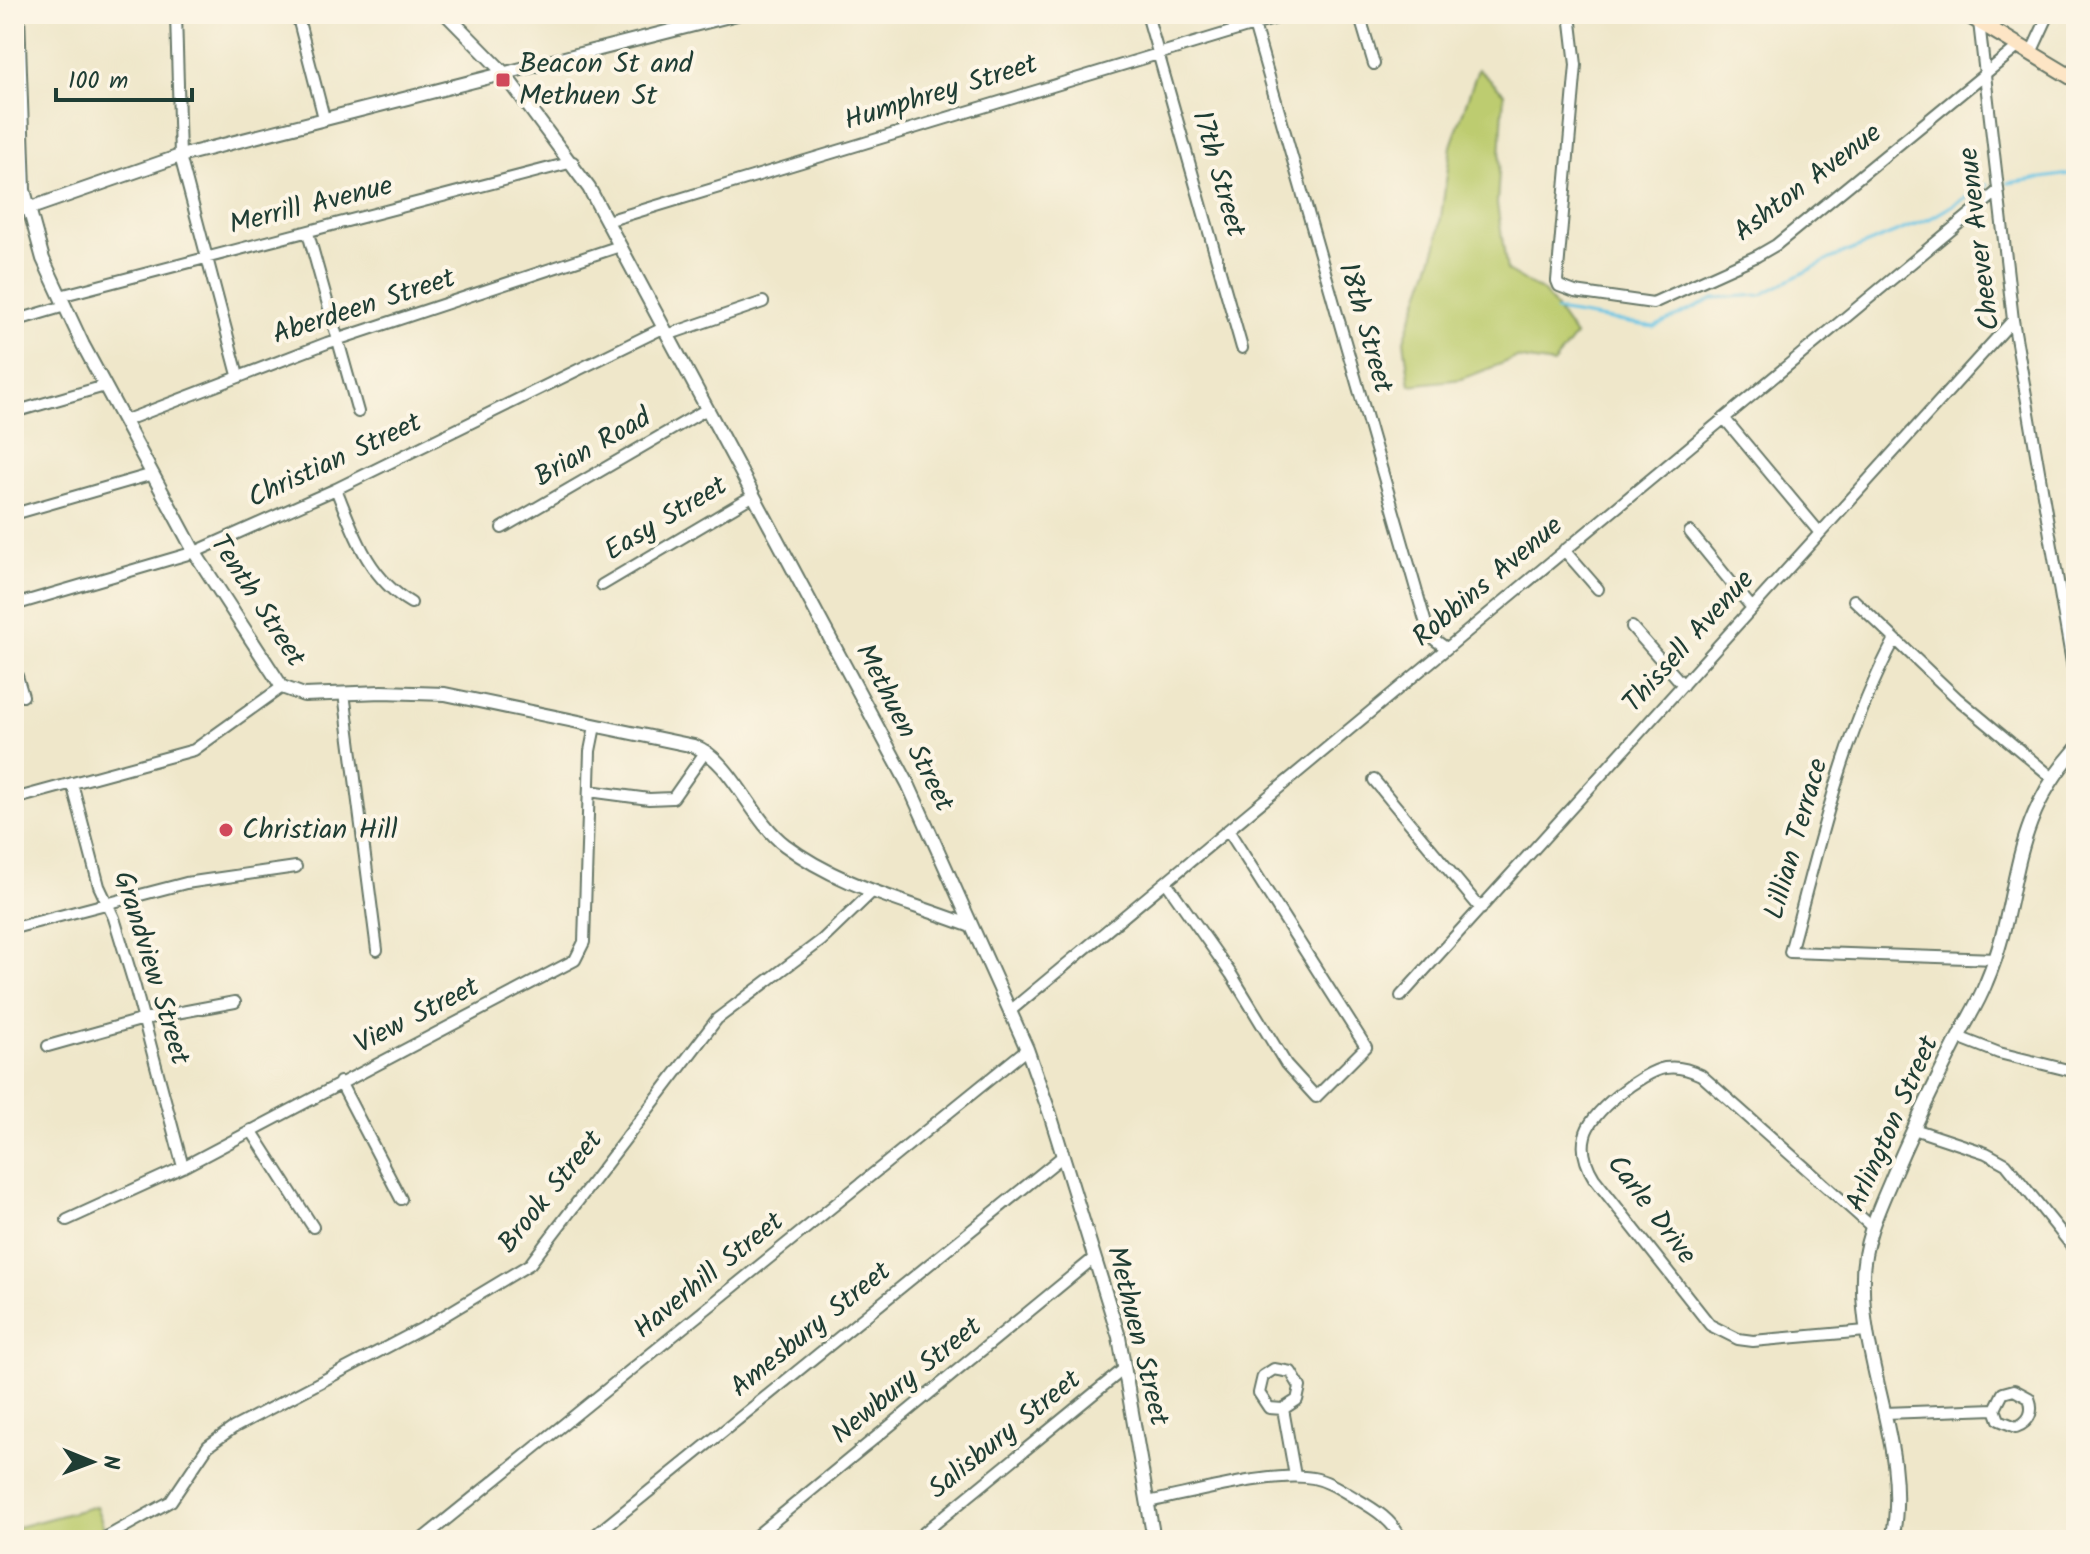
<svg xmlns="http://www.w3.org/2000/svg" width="2090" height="1554" font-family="Kalam,sans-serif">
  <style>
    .green { fill: #bdcc6f; stroke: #6e8452; stroke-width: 2 }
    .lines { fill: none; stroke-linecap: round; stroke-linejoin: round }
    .stream { stroke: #67c4e5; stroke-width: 3 }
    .minor-casing { stroke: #687868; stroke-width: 14 }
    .tertiary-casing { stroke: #687868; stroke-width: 16 }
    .secondary-casing { stroke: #687868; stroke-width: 18 }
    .minor { stroke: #fff; stroke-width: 10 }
    .tertiary { stroke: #fff; stroke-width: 12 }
    .secondary { stroke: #fde5c5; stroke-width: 14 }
    .poi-dot { fill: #d1495b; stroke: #fcf5e5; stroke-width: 3 }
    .labels { text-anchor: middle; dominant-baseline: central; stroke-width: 8; stroke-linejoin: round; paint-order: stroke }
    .poi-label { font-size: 28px; fill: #1f3d34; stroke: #fcf5e5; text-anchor: start }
    .street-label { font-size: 28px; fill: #1f3d34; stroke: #fcf5e5 }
  </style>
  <rect width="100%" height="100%" fill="#fcf5e5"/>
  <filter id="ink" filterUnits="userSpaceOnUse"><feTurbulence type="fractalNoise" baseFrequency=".0125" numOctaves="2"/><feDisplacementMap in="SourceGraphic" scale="16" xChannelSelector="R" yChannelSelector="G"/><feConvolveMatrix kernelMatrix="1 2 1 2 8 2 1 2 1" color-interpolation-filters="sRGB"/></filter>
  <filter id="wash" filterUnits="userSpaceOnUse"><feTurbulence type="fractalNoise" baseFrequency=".006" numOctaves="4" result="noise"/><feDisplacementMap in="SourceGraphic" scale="32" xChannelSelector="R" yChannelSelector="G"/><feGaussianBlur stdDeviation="1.8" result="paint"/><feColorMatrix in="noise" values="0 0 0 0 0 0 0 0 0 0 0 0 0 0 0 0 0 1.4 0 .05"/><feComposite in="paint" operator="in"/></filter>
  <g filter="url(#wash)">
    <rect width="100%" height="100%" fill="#efe7ca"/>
    <!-- green -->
    <path class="green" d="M1478 69 1504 93 1497 204 1507 271 1545 293 1575 336 1553 364 1516 358 1462 379 1410 385 1404 340 1437 245 1451 146Z
      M96 1506 104 1528 81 1540H14V1528Z"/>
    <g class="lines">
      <!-- stream -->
      <path class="stream" d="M2008 183 2076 173
        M1556 311 1654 327 1715 298 1761 295 1830 259 1931 218 1987 185"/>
    </g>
  </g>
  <g filter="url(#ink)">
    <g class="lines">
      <defs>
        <path id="minor" d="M176 14 180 156 238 375
          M297 14 324 118
          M1147 14 1242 348
          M1251 14 1426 624 1435 640 1446 648
          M1359 14 1374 64
          M1570 14 1576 65 1557 281 1559 286 1575 292 1653 303 1757 256 1776 245 2019 46
          M1979 22 2013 320 2076 686
          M2031 53 2049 14
          M14 212 28 209
          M607 221 1290 14
          M308 233 358 412
          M60 296 573 162
          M14 321 65 306
          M667 335 763 302
          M14 412 105 386
          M1724 418 1820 533
          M124 421 327 343 620 246
          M336 489C354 533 368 578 411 603
          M14 514 153 474
          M502 528 707 409
          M1690 532 1752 608
          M1564 550 1598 589
          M602 585 754 495
          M1854 600 1895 639
          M14 605 195 552 336 489 663 328
          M1632 627 1683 685
          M14 666 23 696
          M344 693 377 950
          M1374 780 1481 909
          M72 783 99 886 114 918 135 987 183 1167
          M589 791 649 799 673 798 706 751
          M14 799 194 750 282 687
          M1166 882 1231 974 1286 1064 1316 1097 1366 1047 1228 830
          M14 928 186 883 296 867
          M1996 959 1790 952C1819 846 1842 737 1895 639L1958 699 2053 778
          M1401 996 2013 320
          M1010 1011 1998 191
          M1958 1037 1999 1053 2076 1072
          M48 1046 144 1019 235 1002
          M340 1082 401 1199
          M1914 1129 1986 1153 2006 1164 2076 1251
          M251 1130 313 1227
          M67 1220 183 1167 575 960 584 942 590 751 595 726
          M1866 1331 1753 1341 1738 1339 1710 1325 1594 1178C1586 1165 1581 1151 1585 1136 1589 1113 1642 1072 1665 1068 1678 1066 1689 1069 1701 1075L1872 1227
          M1283 1409 1269 1408 1259 1393 1263 1376 1274 1369 1291 1372 1300 1387 1297 1400 1283 1409 1295 1476
          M1885 1413 1995 1409 1999 1420 2016 1427C2030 1422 2034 1411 2029 1398L2014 1390 2003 1393 1995 1409
          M1148 1502C1190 1494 1273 1470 1313 1478 1329 1481 1343 1491 1357 1499 1376 1510 1392 1520 1402 1540
          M101 1540 171 1501 208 1446 233 1428 427 1326 530 1264 717 1019 822 940 872 892
          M421 1540 1027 1049
          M589 1540 1063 1156
          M751 1540 1094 1258
          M915 1540 1125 1368"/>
        <path id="tertiary" d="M18 14 24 190 43 259 83 345 195 553 282 687 304 695 382 692 445 694 694 746C732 760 751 820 785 845 841 887 907 901 971 926
          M446 14 503 72 589 188 908 784 1027 1049 1050 1114 1119 1337 1154 1540
          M28 209 180 156 737 14
          M1892 1540C1911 1450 1860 1367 1863 1277 1863 1245 1876 1215 1889 1185 1909 1137 1932 1089 1956 1042 1965 1023 1978 1004 1986 983 2023 897 2005 829 2076 749"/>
        <path id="secondary" d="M1966 14 2076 80"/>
      </defs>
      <!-- minor casing -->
      <use href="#minor" class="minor-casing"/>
      <!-- tertiary casing -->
      <use href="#tertiary" class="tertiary-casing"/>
      <!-- secondary casing -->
      <use href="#secondary" class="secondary-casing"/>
      <!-- minor -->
      <use href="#minor" class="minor"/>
      <!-- tertiary -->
      <use href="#tertiary" class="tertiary"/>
      <!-- secondary -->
      <use href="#secondary" class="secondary"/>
    </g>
  </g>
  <!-- markers -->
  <g class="poi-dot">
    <rect x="495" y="72" width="16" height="16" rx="4"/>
    <circle cx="226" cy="830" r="8"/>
  </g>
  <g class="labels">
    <!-- poi labels -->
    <g class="poi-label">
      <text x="519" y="64">Beacon St and<tspan x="519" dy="32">Methuen St</tspan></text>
      <text x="242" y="830">Christian Hill</text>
    </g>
    <!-- street labels -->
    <g class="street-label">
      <text transform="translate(941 93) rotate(-17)">Humphrey Street</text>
      <text transform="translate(1218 174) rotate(74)">17th Street</text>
      <text transform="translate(1808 183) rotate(-37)">Ashton Avenue</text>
      <text transform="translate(311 206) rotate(-14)">Merrill Avenue</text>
      <text transform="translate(1980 239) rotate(-97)">Cheever Avenue</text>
      <text transform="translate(364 307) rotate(-18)">Aberdeen Street</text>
      <text transform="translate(1365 328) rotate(74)">18th Street</text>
      <text transform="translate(593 448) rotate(-30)">Brian Road</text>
      <text transform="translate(335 461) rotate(-25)">Christian Street</text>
      <text transform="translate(666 519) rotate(-31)">Easy Street</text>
      <text transform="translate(1488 582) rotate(-40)">Robbins Avenue</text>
      <text transform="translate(257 601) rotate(57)">Tenth Street</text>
      <text transform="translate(1689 642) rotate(-48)">Thissell Avenue</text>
      <text transform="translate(904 728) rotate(63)">Methuen Street</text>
      <text transform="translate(1797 839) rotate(-74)">Lillian Terrace</text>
      <text transform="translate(151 968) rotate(73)">Grandview Street</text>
      <text transform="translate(417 1016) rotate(-27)">View Street</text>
      <text transform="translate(1893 1124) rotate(-66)">Arlington Street</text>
      <text transform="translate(551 1192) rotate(-51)">Brook Street</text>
      <text transform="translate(1651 1210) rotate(53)">Carle Drive</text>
      <text transform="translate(709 1276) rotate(-39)">Haverhill Street</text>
      <text transform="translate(811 1330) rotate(-39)">Amesbury Street</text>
      <text transform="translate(1137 1336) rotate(76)">Methuen Street</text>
      <text transform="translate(907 1381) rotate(-39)">Newbury Street</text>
      <text transform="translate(1005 1435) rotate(-39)">Salisbury Street</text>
    </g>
  </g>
  <!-- margin -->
  <rect width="2090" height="1554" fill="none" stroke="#fcf5e5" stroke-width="48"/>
  <!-- north arrow -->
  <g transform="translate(92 1462) rotate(91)" stroke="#fcf5e5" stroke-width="6" paint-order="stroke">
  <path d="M0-6L14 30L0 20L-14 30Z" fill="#1f3d34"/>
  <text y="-12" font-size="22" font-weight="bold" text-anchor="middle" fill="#1f3d34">N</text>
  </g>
  <!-- scale -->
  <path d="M56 88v12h136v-12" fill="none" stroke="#1f3d34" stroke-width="4"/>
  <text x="68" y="88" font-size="24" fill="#1f3d34" stroke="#fcf5e5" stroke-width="6" paint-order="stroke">100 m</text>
</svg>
